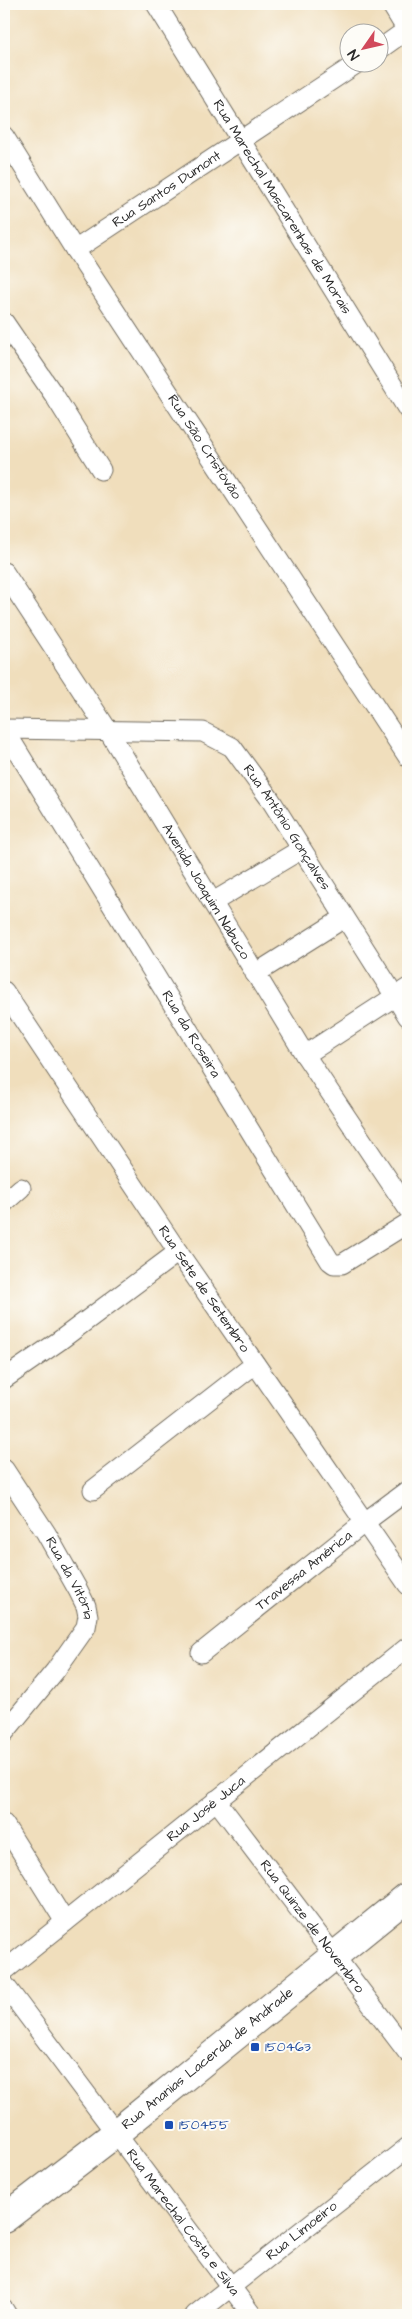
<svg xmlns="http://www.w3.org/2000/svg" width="412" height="2319" font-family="'Architects Daughter',sans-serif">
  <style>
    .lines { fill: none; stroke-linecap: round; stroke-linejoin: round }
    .street-casing { stroke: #706a5e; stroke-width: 21 }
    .secondary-casing { stroke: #706a5e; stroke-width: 30 }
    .street { stroke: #fff; stroke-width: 19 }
    .secondary { stroke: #fff; stroke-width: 28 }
    .transit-dot { fill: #1a4fb4; stroke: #fdfcf7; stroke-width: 2 }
    .labels { text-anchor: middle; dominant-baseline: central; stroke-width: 4; stroke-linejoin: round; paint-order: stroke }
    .street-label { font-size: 14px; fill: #2b2b2b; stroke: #fdfcf7 }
    .transit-label { font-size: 14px; fill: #164399; stroke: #fdfcf7; text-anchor: start }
  </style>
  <rect width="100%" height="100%" fill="#fdfcf7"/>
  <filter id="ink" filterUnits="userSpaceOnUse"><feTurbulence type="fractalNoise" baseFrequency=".02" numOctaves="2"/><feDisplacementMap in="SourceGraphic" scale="10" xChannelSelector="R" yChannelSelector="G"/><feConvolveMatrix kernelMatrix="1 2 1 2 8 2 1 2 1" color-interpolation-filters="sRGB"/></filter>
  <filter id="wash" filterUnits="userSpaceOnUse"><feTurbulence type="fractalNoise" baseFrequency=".0096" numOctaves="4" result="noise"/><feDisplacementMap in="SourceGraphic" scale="20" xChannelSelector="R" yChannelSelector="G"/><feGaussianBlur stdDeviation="1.12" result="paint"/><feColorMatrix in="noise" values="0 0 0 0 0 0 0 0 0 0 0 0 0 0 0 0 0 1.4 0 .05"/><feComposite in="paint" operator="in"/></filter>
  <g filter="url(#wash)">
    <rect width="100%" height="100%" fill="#f0debc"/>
  </g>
  <g filter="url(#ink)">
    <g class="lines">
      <defs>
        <g id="street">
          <path id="s1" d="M156 4 408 410"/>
          <path d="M391 4 408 32"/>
          <path d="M380 49 408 29"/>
          <path id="s2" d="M4 136 75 250 408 757"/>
          <path id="s3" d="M75 250 359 62"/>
          <path d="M4 322 54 395 101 470"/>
          <path id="s4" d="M4 572 109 732 305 1055 408 1209"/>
          <path id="s5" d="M4 729 330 1261 334 1264H342L408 1223"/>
          <path id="s6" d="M4 729 203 732 232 747 270 799 408 1017"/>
          <path d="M213 902 300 850"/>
          <path d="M255 974 344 918"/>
          <path id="s7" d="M4 991 178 1252 408 1585"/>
          <path d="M305 1055 408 988"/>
          <path d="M4 1203 21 1188"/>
          <path d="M4 1379 59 1341 178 1252"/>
          <path id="s8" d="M4 1469 46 1533 78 1590 86 1606 88 1616 86 1627 55 1671 4 1733"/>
          <path d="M93 1490 255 1364"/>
          <path id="s9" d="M201 1653 365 1522 408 1490"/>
          <path id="s10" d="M216 1800 408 2053"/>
          <path d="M4 1824 65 1922"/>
          <path id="s11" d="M4 1971 408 1647"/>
          <path id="s12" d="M4 1984 252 2315"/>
          <path d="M4 2310 7 2315"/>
          <path id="s13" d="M195 2315 408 2147"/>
        </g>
        <g id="secondary">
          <path id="s14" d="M4 2219 116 2133 408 1896"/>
        </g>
      </defs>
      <!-- street casing -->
      <use href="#street" class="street-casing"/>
      <!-- secondary casing -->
      <use href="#secondary" class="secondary-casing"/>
      <!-- street -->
      <use href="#street" class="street"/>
      <!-- secondary -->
      <use href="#secondary" class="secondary"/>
    </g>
  </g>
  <!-- markers -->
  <g class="transit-dot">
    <rect x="250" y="2042" width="10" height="10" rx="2.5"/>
    <rect x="164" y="2120" width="10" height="10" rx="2.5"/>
  </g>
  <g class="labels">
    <!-- street labels -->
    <g class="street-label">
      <text stroke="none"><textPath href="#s3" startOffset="110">Rua Santos Dumont</textPath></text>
      <text stroke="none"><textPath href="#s1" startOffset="239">Rua Marechal Mascarenhas de Morais</textPath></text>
      <text stroke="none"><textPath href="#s2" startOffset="370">Rua São Cristóvão</textPath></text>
      <text stroke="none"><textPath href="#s6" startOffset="329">Rua Antônio Gonçalves</textPath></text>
      <text stroke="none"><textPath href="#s4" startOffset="378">Avenida Joaquim Nabuco</textPath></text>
      <text stroke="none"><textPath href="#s5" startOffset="358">Rua da Roseira</textPath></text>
      <text stroke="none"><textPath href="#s7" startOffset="359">Rua Sete de Setembro</textPath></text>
      <text stroke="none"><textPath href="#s9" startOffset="132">Travessa América</textPath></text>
      <text stroke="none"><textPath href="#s8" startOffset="128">Rua da Vitória</textPath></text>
      <text stroke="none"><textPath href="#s11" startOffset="259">Rua José Juca</textPath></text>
      <text stroke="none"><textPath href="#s10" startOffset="159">Rua Quinze de Novembro</textPath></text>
      <text stroke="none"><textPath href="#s14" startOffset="259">Rua Ananias Lacerda de Andrade</textPath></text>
      <text stroke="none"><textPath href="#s12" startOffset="298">Rua Marechal Costa e Silva</textPath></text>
      <text stroke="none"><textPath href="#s13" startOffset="136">Rua Limoeiro</textPath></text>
    </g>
    <!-- transit labels -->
    <g class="transit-label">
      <text x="265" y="2047">150463</text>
      <text x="179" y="2125">150455</text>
    </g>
  </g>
  <!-- margin -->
  <rect width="412" height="2319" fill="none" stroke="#fdfcf7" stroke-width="20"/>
  <!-- north arrow -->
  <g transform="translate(364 48) rotate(236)"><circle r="24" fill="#fdfcf7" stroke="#a9a8a5"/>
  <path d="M0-4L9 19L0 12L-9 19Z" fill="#d1495b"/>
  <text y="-8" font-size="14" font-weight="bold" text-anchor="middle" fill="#2b2b2b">N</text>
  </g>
</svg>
